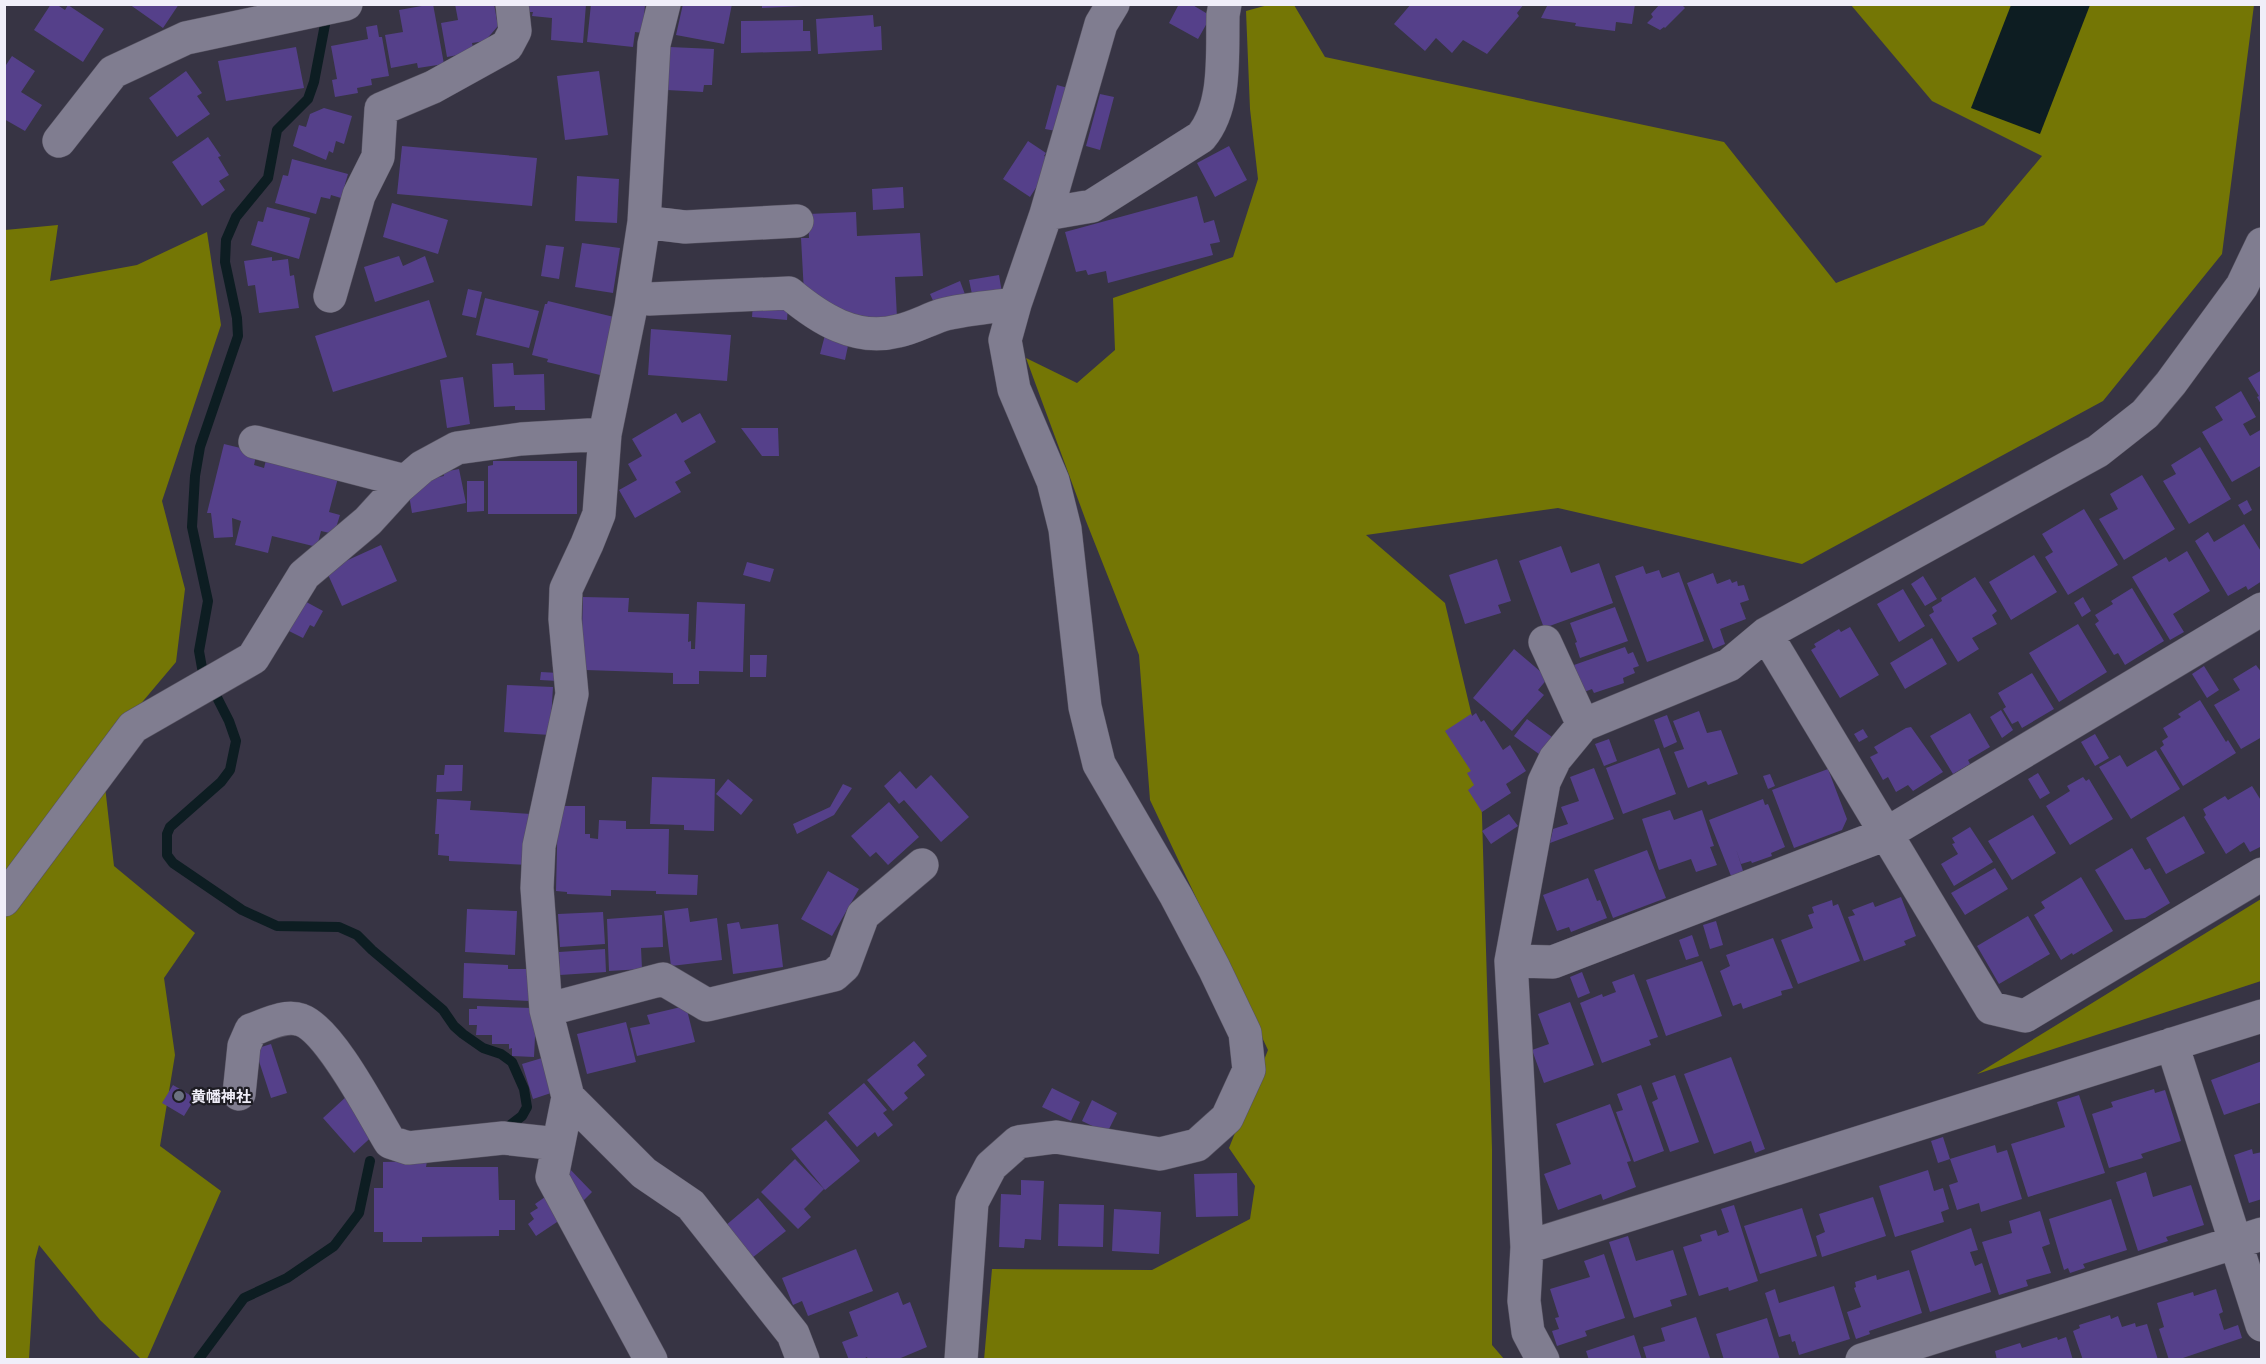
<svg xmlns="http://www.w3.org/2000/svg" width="2266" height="1364" font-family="Merriweather,'Noto Sans JP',serif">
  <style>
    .forest { fill: #747605 }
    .water { fill: #0d1d22 }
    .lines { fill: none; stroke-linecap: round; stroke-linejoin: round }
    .stream { stroke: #0d1d22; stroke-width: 10 }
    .building { fill: #55408a }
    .minor-casing { stroke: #555260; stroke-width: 34 }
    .minor { stroke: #807d90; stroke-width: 33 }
    .worship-dot { fill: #6b7280; stroke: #1e1d24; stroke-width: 2 }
    .labels { text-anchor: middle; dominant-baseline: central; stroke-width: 4.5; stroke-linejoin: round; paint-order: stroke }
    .poi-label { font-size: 15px; font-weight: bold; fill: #f0eef9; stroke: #1e1d24; text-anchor: start }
  </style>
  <rect width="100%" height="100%" fill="#373444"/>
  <!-- forest -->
  <path class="forest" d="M1268 5H1294L1325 57 1724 142 1836 283 1984 225 2042 156 1932 101 1851 5H2254L2222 254 2103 401 1802 564 1558 508 1366 535 1445 603 1480 750 1492 1149V1345L1504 1359 984 1360 992 1269 1152 1270 1250 1219 1255 1186 1229 1148 1268 1050 1150 800 1139 655 1086 521 1026 358 1077 383 1115 350 1113 298 1233 257 1258 179 1250 109 1246 11Z
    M58 225 50 281 137 265 207 232 221 325 162 501 185 589 176 662 101 751 114 866 195 933 164 978 175 1055 160 1146 221 1191 147 1359H141L100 1320 39 1245 35 1260 29 1359 5 1360V230Z
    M2261 899V981L1977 1074Z"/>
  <!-- water -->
  <path class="water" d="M2011 5H2090L2040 134 1971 108Z"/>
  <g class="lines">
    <!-- stream -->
    <path class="stream" d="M327 14 314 82 308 99 277 130 268 178 236 217 226 240 225 262 237 318 238 336 200 447 195 476 192 527 208 601 199 651 202 668 229 721 236 741 230 770 221 782 170 827 167 834V855L173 863 242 910 277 926 339 927 357 935 372 950 443 1010 454 1026 463 1034 483 1048 501 1054 512 1062 524 1089 527 1107 522 1116 509 1126
      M198 1360 244 1298 287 1278 334 1246 359 1213 370 1161"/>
  </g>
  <!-- building -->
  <path class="building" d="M51 4H56L65 10 68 5 104 29 83 62 34 30Z
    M129 4H179L163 28Z
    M433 4 444 64 418 68 417 63 391 68 385 35 403 32 399 10Z
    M455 4H494L498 26 485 41 472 43 474 52 447 57 441 23 458 20Z
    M529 4H586L583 43 551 40 552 18 532 16 533 12H528Z
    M591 4H645L643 33 635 32 633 47 587 42Z
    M683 4H732L724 44 676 35Z
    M762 4H804V6L762 8Z
    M1179 4H1191L1211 16 1198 39 1169 23Z
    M1411 4H1524L1517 13 1519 16 1487 54 1463 40 1452 53 1436 38 1425 51 1394 24Z
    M1548 4H1635L1632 24 1616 22 1615 31 1575 26 1576 23 1541 18Z
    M1660 4H1681L1685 8 1665 28 1664 27 1660 30 1647 23 1653 17 1651 14Z
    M873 15 874 27 881 26 882 50 818 54 816 19Z
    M803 20V31H810L811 51 741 53V21Z
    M377 25 379 37H382L389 76 371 79 372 85 357 88 358 93 335 97 332 80 337 79 331 46 368 39 366 27Z
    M296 47 304 88 226 101 218 61Z
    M670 47 714 49 712 85H704L703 92 667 90Z
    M12 56 35 71 21 92 42 105 25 131 4 119V68Z
    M186 71 202 93 197 96 210 114 177 137 149 98Z
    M599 71 608 135 565 140 557 76Z
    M1057 85 1068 88 1056 131 1045 129Z
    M1100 94 1114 97 1100 150 1086 146Z
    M324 108 352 116 344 144 336 141 333 153 329 151 326 160 293 146 299 125 306 127 310 114Z
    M208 137 221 156 218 157 229 175 219 181 225 190 202 206 172 162Z
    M1028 141 1046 153 1044 156 1050 159 1045 174 1030 197 1003 179Z
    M402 146 537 158 532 206 397 194Z
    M1229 146 1247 180 1215 197 1197 163Z
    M292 159 348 174 341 198 331 195 330 199 321 197 316 214 275 203 283 175 288 176Z
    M577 176 619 179 617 223 575 221Z
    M903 187 904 208 873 210 872 189Z
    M1197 196 1204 223 1214 220 1220 242 1210 244 1213 255 1108 283 1106 271 1088 275 1086 270 1076 272 1065 232Z
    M392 203 448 220 438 254 383 237Z
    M267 207 310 218 299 259 251 245 258 221 263 222Z
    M856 212 857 236 920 233 923 276 895 277 897 318 846 321 804 293 801 238H809L808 214Z
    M582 243 620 248 613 293 575 287Z
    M546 245 564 247 559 279 541 276Z
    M399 256 403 266 425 256 434 282 375 302 364 267Z
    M272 257V261L288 259 290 276 294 275 299 308 259 313 255 285 248 286 244 261Z
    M999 275 1002 293 973 299 969 280Z
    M960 281 966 297 937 309 930 294Z
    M468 289 482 292 476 318 462 315Z
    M485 298 539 311 529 348 476 335Z
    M429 300 447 357 333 392 315 336Z
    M548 301 614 317 600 375 547 362 548 359 532 355 545 304H547Z
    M753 304 788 306 787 320 752 317Z
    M651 329 731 335 727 381 648 375Z
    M825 335 849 341 845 360 820 354Z
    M513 363 514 375 544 374 545 410H515V406L494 407 492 364Z
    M2262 370V406L2257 397 2259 396 2248 378Z
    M463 377 470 424 447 428 440 380Z
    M2241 391 2256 417 2243 424 2250 436 2262 429V465L2232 482 2202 432 2223 420 2215 407Z
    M676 413 682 423 700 413 716 442 684 461 691 473 675 482 681 492 635 518 619 490 637 480 628 464 642 456 632 439Z
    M741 428H778L779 456H762Z
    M224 444 257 452 254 465 264 468 266 460 338 478 329 512 340 515 334 534 321 531 317 547 272 536 268 553 235 545 241 521 232 518 233 537 214 538 211 513H207Z
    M2200 447 2231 499 2189 524 2163 481 2176 474 2171 465Z
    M493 461H577V514H488V466L493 465Z
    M459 469 466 503 412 513 407 483 444 476 443 472Z
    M2142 475 2175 529 2124 560 2099 519 2118 509 2110 494Z
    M467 481H484V511L467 512Z
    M2247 500 2252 510 2244 515 2238 505Z
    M2084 509 2118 565 2068 595 2045 557 2053 552 2042 534Z
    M2244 524 2262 553V581L2248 590 2246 586 2228 596 2195 541 2208 532 2214 542Z
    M381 545 397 581 342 606 326 570Z
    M1561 546 1571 573 1599 563 1613 603 1544 628 1519 561Z
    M2187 551 2210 591 2173 614 2184 632 2170 640 2132 577 2166 557 2169 562Z
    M2034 555 2057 592 2011 620 1989 582Z
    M1497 559 1511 601 1498 605 1501 613 1465 624 1449 575Z
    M747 562 774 569 770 582 743 575Z
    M1643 566 1646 574 1659 570 1662 578 1679 572 1704 641 1647 662 1615 576Z
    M1713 573 1717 584 1730 579 1732 583 1737 581 1738 586 1744 585 1749 600 1740 603 1746 619 1720 629 1725 644 1713 649 1687 583Z
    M1923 576 1937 599 1925 606 1911 584Z
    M1975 577 1997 611 1992 615 1997 624 1972 638 1979 649 1958 662 1929 615 1934 612 1932 607 1942 601 1941 598Z
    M2132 588 2164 641 2125 665 2118 653 2114 655 2095 624 2099 621 2095 615 2113 604 2111 601Z
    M1903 589 1925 626 1899 642 1877 604Z
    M583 597 629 598 628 612 689 614 688 642 691 641V649H695L697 602 745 604 743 672 699 671V684H673V673L586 670 581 662Z
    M2083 597 2091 611 2082 617 2074 603Z
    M299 598 323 611 314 627 310 625 303 638 281 627Z
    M1615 607 1628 641 1580 658 1575 643 1577 642 1570 623Z
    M2078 624 2107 672 2059 702 2029 653Z
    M1850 627 1879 675 1840 698 1811 650 1816 647 1814 644 1839 629 1841 632Z
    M1932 638 1947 664 1905 689 1890 663Z
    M1625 647 1628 654 1633 652 1639 666 1633 668 1635 673 1623 678 1624 683 1594 693 1592 689 1584 692 1574 665Z
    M1514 649 1548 678 1538 690 1544 695 1512 731 1473 698Z
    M750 655H767L766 677H750Z
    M2256 665 2262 673V737L2241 749 2214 705 2240 690 2233 679Z
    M2204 666 2219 690 2207 698 2192 674Z
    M541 672 559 673 558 681 540 680Z
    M2032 673 2054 709 2022 728 2018 721 2012 724 2003 709 2006 707 1998 693Z
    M507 685 553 687 550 735 504 732Z
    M2200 700 2226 742 2228 740 2236 753 2183 786 2160 748 2164 745 2162 741 2168 737 2163 728 2181 717 2178 714Z
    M2001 710 2013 730 2002 738 1990 717Z
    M1699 711 1707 733 1721 730 1738 774 1708 785 1706 781 1688 788 1674 752 1684 749 1673 721Z
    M1476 713 1481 722 1484 720 1503 750 1510 745 1526 771 1506 784 1511 793 1482 812 1468 790 1474 785 1467 773 1471 771 1445 731 1471 714 1472 716Z
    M1970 713 1990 747 1968 760 1970 764 1953 774 1930 736Z
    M1667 715 1677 742 1664 748 1654 720Z
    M1527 719 1552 737 1539 754 1514 736Z
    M1911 727 1943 772 1913 791 1908 785 1896 792 1888 777 1883 780 1870 757 1878 753 1874 747 1906 728Z
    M1863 729 1868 737 1859 742 1854 734Z
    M2095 734 2109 758 2095 766 2081 742Z
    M1609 739 1617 761 1604 766 1595 744Z
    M1659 748 1676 794 1623 814 1606 768Z
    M2156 750 2180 789 2131 819 2099 767 2120 755 2127 767Z
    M445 765H463L462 791 436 792 437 775H444Z
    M1594 768 1614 819 1550 843 1553 829 1568 824 1561 807 1579 801 1570 777Z
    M1828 769 1847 819 1842 830 1794 848 1772 790Z
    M900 771 916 789 931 775 969 817 941 842 904 800 899 804 884 786Z
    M2038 773 2050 793 2040 799 2028 779Z
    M1770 774 1775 786 1768 789 1763 776Z
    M652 777 715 779 714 831 684 830V825L650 824Z
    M2083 777 2086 781 2089 779 2113 819 2070 845 2046 806 2070 791 2067 786Z
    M728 779 753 800 741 815 716 794Z
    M843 784 852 788 834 815 797 834 793 824 830 807Z
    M2252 786 2262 802V846L2250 852 2244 842 2226 854 2204 817 2206 815 2203 809 2225 796 2228 800Z
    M437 799 471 801 470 810 531 814 529 865 449 861V856L438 855 439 834H435Z
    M1763 799 1765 805 1768 804 1785 847 1771 853 1772 856 1752 863 1751 861 1741 864 1736 849 1743 871 1731 876 1709 820Z
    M889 802 919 837 888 865 876 852 870 857 851 836Z
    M558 806H585V834H590V838L598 839 599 820 626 821V829H669L668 874 698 875 697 895 656 894V891L611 890V896L567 894V892L556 891Z
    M1670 810 1674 820 1702 810 1714 846 1710 847 1717 865 1696 872 1691 859 1659 870 1642 819Z
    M1509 814 1518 826 1491 844 1482 831Z
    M2033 815 2056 853 2012 880 1988 841Z
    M2184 816 2205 853 2166 874 2146 838Z
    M1970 827 1993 862 1954 886 1941 864 1958 854 1952 844 1955 843 1952 838Z
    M2132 848 2145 870 2150 868 2170 903 2145 918 2125 920 2095 870Z
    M1647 850 1666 898 1613 918 1594 870Z
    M1995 868 2008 889 1965 915 1951 893Z
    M828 871 859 889 832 936 801 919Z
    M2081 877 2113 931 2073 955 2072 953 2061 960 2034 915 2045 908 2041 902Z
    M1588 878 1597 901 1600 900 1607 918 1571 932 1569 927 1557 931 1543 895Z
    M1901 897 1916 936 1904 941 1906 945 1864 961 1848 917 1855 915 1852 910 1873 902 1875 907Z
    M1832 900 1833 906 1838 904 1860 961 1798 984 1781 940 1813 928 1808 915 1814 913 1812 907Z
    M688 908 690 922 717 918 722 960 671 966 664 911Z
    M467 909 517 911 515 955 465 952Z
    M603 912 605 944 560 947 558 914Z
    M662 915 663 947 641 948 642 969 609 971 607 919Z
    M2028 916 2050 954 1999 984 1977 946Z
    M1716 921 1723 945 1710 949 1703 925Z
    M739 922 741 929 778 924 783 967 733 974 727 924Z
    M1692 935 1699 956 1686 960 1679 940Z
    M1773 938 1793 988 1781 991 1782 995 1743 1009 1741 1003 1733 1006 1720 971 1730 966 1726 955Z
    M605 949 606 972 560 975 559 952Z
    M1702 961 1722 1016 1666 1036 1646 980Z
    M464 963 508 965V969H531L530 1001 463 998Z
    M1582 972 1590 993 1578 998 1570 977Z
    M1634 974 1658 1037 1649 1040 1651 1045 1602 1063 1580 1003 1602 994 1603 997 1616 992 1612 982Z
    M1570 1002 1594 1065 1544 1083 1532 1050 1549 1044 1538 1014Z
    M477 1006 532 1008 536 1017 534 1057 512 1056V1048L509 1049V1044H492V1035H476L477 1025H469V1009H477Z
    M681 1007 687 1010 695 1042 637 1056 630 1028 650 1024 647 1015Z
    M626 1022 636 1062 587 1074 577 1034Z
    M914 1041 927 1056 917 1065 925 1075 904 1093 908 1098 893 1111 867 1080Z
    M271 1044 287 1093 271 1098 255 1049Z
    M1731 1057 1765 1149 1755 1153 1751 1141 1714 1154 1684 1074Z
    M542 1058 554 1092 533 1099 522 1064Z
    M2262 1061V1102L2224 1115 2211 1080Z
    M1675 1075 1699 1142 1670 1152 1652 1102 1658 1099 1652 1083Z
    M864 1083 887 1110 883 1113 893 1125 878 1137 875 1132 857 1147 828 1113Z
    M173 1085 195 1098 184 1116 162 1103Z
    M1641 1085 1664 1151 1634 1162 1616 1112 1623 1110 1617 1094Z
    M1052 1088 1080 1102 1071 1121 1042 1107Z
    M2154 1089 2155 1093 2165 1090 2181 1141 2141 1154 2143 1158 2109 1168 2092 1114 2113 1107 2111 1102Z
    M2079 1095 2105 1173 2028 1197 2011 1144 2065 1127 2057 1102Z
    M347 1096 378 1131 354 1153 323 1118Z
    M1092 1100 1117 1113 1107 1133 1082 1121Z
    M1610 1104 1631 1161 1627 1162 1636 1187 1603 1200 1601 1194 1558 1210 1544 1174 1571 1164 1556 1124Z
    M826 1120 860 1161 825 1190 791 1149Z
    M1943 1137 1950 1159 1938 1163 1931 1141Z
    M1995 1145 1997 1153 2007 1150 2022 1199 1981 1212 1979 1203 1957 1210 1949 1185 1958 1182 1950 1159Z
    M2252 1149 2253 1154 2262 1152V1199L2249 1203 2234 1155Z
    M795 1159 824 1189 804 1209 811 1217 798 1229 761 1192Z
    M427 1161 426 1167H498L499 1200H515V1230H499V1236L422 1237V1242H383V1232H374V1188H383V1162Z
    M564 1163 592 1192 579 1205Z
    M1928 1170 1934 1191 1943 1188 1949 1209 1941 1212 1944 1222 1895 1237 1879 1186Z
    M2146 1172 2153 1197 2191 1185 2204 1225 2166 1237 2168 1241 2138 1251 2116 1182Z
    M1237 1173 1238 1216 1196 1217 1194 1174Z
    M1021 1180 1044 1181 1041 1240 1025 1239 1024 1248 999 1247 1001 1194 1021 1195Z
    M545 1197 560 1220 536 1236 528 1224 534 1219 530 1213 538 1208 535 1204Z
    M1873 1197 1886 1236 1822 1257 1816 1236 1825 1232 1819 1214Z
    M758 1198 786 1231 752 1258 725 1226Z
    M2111 1199 2127 1250 2083 1264 2085 1268 2070 1273 2068 1268 2064 1270 2049 1219Z
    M1059 1204 1104 1205 1103 1247 1058 1246Z
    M1734 1205 1758 1281 1729 1291 1728 1287 1699 1296 1683 1247 1702 1241 1700 1235 1716 1230 1718 1236 1729 1232 1721 1209Z
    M1802 1208 1817 1256 1760 1274 1744 1226Z
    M1114 1209 1161 1212 1159 1254 1112 1251Z
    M2040 1211 2050 1244 2042 1247 2051 1273 2026 1280 2028 1286 1999 1295 1982 1242 2012 1233 2009 1221Z
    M1971 1228 1978 1250 1970 1252 1975 1266 1982 1263 1991 1292 1930 1312 1911 1251Z
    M1628 1236 1636 1261 1673 1250 1687 1295 1670 1300 1672 1306 1634 1318 1609 1242Z
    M856 1249 873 1291 808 1316 802 1301 793 1305 782 1278Z
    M1604 1254 1625 1318 1585 1331 1587 1336 1557 1346 1552 1331 1559 1329 1555 1318 1559 1317 1550 1289 1590 1277 1584 1261Z
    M1909 1270 1922 1313 1869 1331 1870 1334 1856 1339 1847 1312 1861 1307 1854 1288 1856 1287 1855 1282 1876 1275 1877 1280Z
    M1834 1286 1850 1339 1799 1355 1795 1341 1792 1342 1790 1334 1779 1337 1765 1293 1775 1289 1779 1303Z
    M2216 1289 2223 1312 2219 1314 2224 1330 2238 1325 2242 1338 2177 1360H2169L2159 1329 2164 1327 2157 1303 2193 1292 2194 1296Z
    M898 1292 903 1305 910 1302 927 1347 896 1360H868L867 1357 861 1360H849L842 1342 858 1336 849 1312Z
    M2110 1315 2111 1319 2118 1316 2122 1327 2135 1323 2136 1327 2147 1324 2158 1360H2083L2073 1331 2080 1328 2079 1325Z
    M1696 1317 1710 1358 1647 1360 1643 1347 1665 1341 1661 1328Z
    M1767 1318 1780 1360H1724L1716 1334Z
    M1634 1335 1642 1360H1589L1586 1351Z
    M2057 1337 2058 1340 2066 1337 2073 1360H1997L1995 1351 2020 1343 2022 1348Z"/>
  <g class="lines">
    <defs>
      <path id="minor" d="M59 141 113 72 186 38 346 4
        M1046 214 1092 206 1201 137C1227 106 1222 54 1223 15L1225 4
        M644 222 685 227 797 221
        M633 295 649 299 789 293C820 319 856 342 898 331 913 328 927 320 942 315 965 309 991 307 1015 304
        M330 296 359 195 378 157 381 109 433 87 507 46 515 31 512 4
        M255 442 405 481
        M1766 634 1991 1008 2025 1016 2262 874
        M1545 642 1583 725
        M4 900 133 727 253 658 304 575 368 521 399 487 422 467 457 448 521 439 605 434
        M1511 961 1553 962 1886 834 2262 609
        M546 1010 663 979 707 1005 834 975 844 966 863 915 922 865
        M2172 1044 2262 1325
        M239 1094 244 1046 251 1030C266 1025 285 1014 301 1020 330 1030 373 1114 390 1142L408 1148 503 1138 558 1144
        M568 1097 644 1173 691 1205 793 1334 803 1360
        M1527 1247 2262 1016
        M651 1360 552 1177 568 1097 546 1010 537 888 539 846 572 694 565 619 566 589 587 544 599 514 605 434 631 307 644 222 654 44 664 4
        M961 1360 972 1202 991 1166 1018 1142 1056 1137 1160 1154 1197 1145 1227 1118 1249 1070 1245 1033 1214 968 1176 896 1099 764 1085 707 1065 529 1053 481 1014 389 1005 340 1015 304 1046 214 1101 24 1113 4
        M1543 1360 1528 1332 1524 1301 1527 1247 1511 961 1544 782 1555 759 1583 725 1729 665 1766 634 2098 451 2145 414 2171 383 2242 286 2262 244
        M1862 1360 2262 1234"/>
    </defs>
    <!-- minor casing -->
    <use href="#minor" class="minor-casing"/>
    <!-- minor -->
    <use href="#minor" class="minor"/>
  </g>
  <!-- markers -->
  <circle class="worship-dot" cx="179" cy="1096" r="6"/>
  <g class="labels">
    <!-- poi labels -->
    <g class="poi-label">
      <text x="191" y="1096">黄幡神社</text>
    </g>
  </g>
  <!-- border -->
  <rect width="2266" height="1364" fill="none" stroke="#f0eef9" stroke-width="12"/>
</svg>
